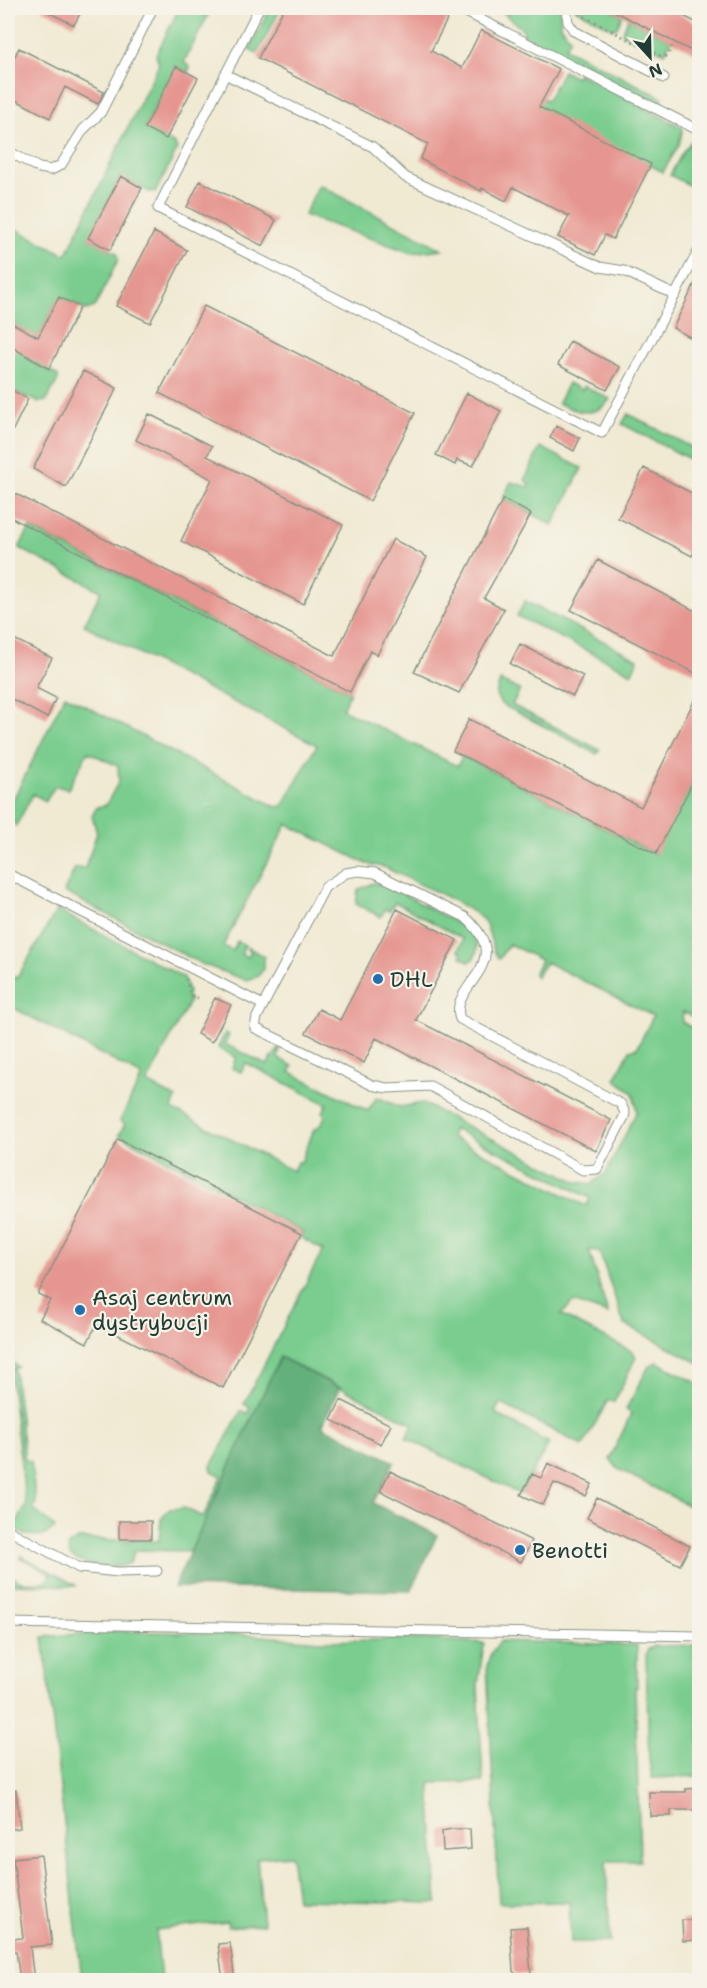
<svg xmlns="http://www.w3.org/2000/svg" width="707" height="1988" font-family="'Shantell Sans',sans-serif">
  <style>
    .green { fill: #7acd8f; stroke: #4c8562; stroke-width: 1.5; fill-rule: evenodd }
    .forest { fill: #63b07a; stroke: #417657; stroke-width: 1.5 }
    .building { fill: #e69691 }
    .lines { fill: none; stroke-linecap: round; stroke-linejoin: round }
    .service-casing { stroke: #889484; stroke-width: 11 }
    .path { stroke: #889484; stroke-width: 3; stroke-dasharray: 1.5 4.5; stroke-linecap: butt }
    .service { stroke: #fff; stroke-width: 9 }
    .poi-dot { fill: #1f6fb2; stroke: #f7f3e8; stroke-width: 2 }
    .labels { text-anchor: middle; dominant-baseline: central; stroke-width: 4.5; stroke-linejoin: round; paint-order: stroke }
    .poi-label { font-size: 22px; fill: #1f3d34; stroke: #f7f3e8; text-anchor: start }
  </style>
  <rect width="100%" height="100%" fill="#f7f3e8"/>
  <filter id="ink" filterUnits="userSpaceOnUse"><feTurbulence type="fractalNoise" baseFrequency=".0167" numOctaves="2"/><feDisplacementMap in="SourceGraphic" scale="12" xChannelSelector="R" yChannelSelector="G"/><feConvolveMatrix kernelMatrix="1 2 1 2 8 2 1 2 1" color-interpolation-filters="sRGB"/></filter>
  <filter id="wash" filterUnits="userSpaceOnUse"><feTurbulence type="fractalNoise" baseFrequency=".008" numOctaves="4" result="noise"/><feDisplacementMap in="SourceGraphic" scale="24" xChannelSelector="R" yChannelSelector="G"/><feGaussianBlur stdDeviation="1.35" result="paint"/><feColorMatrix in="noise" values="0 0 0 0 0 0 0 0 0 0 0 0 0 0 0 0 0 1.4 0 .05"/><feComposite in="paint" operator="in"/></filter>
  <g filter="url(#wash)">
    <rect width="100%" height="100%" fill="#f0ead3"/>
    <!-- green -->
    <path class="green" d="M179 8H203L210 11 184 62 190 67 188 72 176 67 145 127 175 144 177 150 156 191 150 192 120 177 89 238 117 253 118 260 95 307 86 310 59 297 27 358 58 376V380L46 401 38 402 8 388V366L26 331 8 321V225L66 255 159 64 156 55Z
      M270 8H281L257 54 249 50Z
      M498 8H560L561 26 570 38 565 48 663 98 660 105 523 36 524 31Z
      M574 8H608L622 15 617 28 613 29Z
      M628 18 671 40 665 53 622 34Z
      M563 71 576 77 578 73 683 128 679 145 663 172 515 95 531 94 547 100Z
      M697 135 699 136 700 183 696 189 670 175 684 150Z
      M319 185 442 249 412 253 304 215Z
      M568 383 582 390 584 386 610 399C596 419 576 412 558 403Z
      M628 414 699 451V464L622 424Z
      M540 447 582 468 553 525 503 499 511 482 529 487 530 484 525 480Z
      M30 528 350 692 342 709 457 766 463 756 655 854 699 770V860L691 875 699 879V1020L683 1012 682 1022 699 1032V1363L624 1324 599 1251 589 1250 608 1314 573 1302 561 1315 633 1352 636 1357 614 1402 608 1400 583 1446 500 1403 495 1413 549 1443 520 1494 406 1438 413 1424 280 1357 191 1551 135 1550 130 1563C116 1570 82 1566 70 1556L68 1546 77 1539 159 1541 161 1519 170 1509 184 1508 203 1517 222 1476 212 1471 211 1466 241 1411 247 1414 250 1408 244 1404 323 1250 301 1238 303 1232 119 1135 125 1124 120 1121 142 1076 8 1005V975L17 978 57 910 183 977 188 990 187 998 190 1000 147 1083 176 1098 172 1109 293 1171 297 1162H301L314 1129 319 1127 325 1117 323 1112 327 1104 246 1063 241 1072 232 1068 236 1057 218 1048 225 1033 229 1035 225 1044 267 1065 281 1046 278 1058 293 1066 290 1072 368 1111 377 1097 400 1107 422 1103 577 1182 591 1184 606 1173 637 1111 633 1093 615 1079 630 1050 637 1048 653 1016 546 962 536 977 534 974 541 960 509 944 499 959C490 949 492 932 483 920 470 905 405 878 384 867L367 864 287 824 223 946 233 951 237 941 245 945 241 954 248 957 251 952 247 949 248 947 264 957V969L257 977 245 980 202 964 64 892 75 868H85L97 833 92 816 97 807 106 805 119 781 118 766 88 752 68 789 55 786 46 801 33 794 16 826 9 818 8 810 65 695 276 807 282 806 286 800 317 745 84 625 101 591 19 548ZM454 1129 590 1198V1199L586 1206 451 1137Z
      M525 601 638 659 632 673 517 616Z
      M500 681 520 690 512 705 600 750 597 754 501 704 496 695Z
      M373 883H384L467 929C478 938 481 952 470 962L461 957 462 953 458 950 463 939 395 902 389 911 385 909 381 917 356 904 358 890Z
      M8 1319 13 1363 18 1367 14 1369 25 1460 31 1461 36 1503 32 1508 55 1528 43 1536 25 1535 8 1525V1517L17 1522 26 1506 8 1357Z
      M657 1362 699 1384V1511L618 1469 610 1459 631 1414 626 1409 649 1366Z
      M22 1556 77 1586 12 1584 11 1576 21 1582H47L51 1574 21 1558Z
      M114 1631 238 1634 321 1641 422 1639 484 1643 478 1685 483 1782 430 1783 437 1903 297 1900 291 1855 257 1858 263 1924 228 1927 227 1922 156 1930 161 1980H82L43 1637Z
      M500 1641 637 1645V1687H635L640 1861H606L610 1942H571L569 1902 499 1903 487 1666 491 1653Z
      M699 1645V1776L652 1778 649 1760 646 1655 648 1649 655 1646Z"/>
    <!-- forest -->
    <path class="forest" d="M280 1357 340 1388 322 1426 394 1462 373 1503 437 1535 411 1591 174 1587Z"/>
    <g id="blocks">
      <!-- building -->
      <path class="building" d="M40 8H83L74 25Z
        M284 8H437L450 14 431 51 462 68 481 30 559 69 539 107 651 164 613 239 605 235 595 255 558 237 569 216 513 187 506 201 482 188 481 191 420 159 428 144 258 58Z
        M608 8H668L699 24V55Z
        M19 48 104 92 98 104 65 87 50 118 8 96V62L11 64Z
        M176 66 198 78 166 139 145 128Z
        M121 176 142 188 110 250 88 238Z
        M200 181 276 220 263 246 187 207Z
        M154 232 187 250 150 323 116 306Z
        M699 275V342L673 328Z
        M59 297 80 307 49 369 8 345V321L38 337Z
        M204 306 415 413 370 501 159 393Z
        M570 341 620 367 607 390 558 365Z
        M83 371 117 388 66 487 33 469Z
        M8 388 28 399 8 440Z
        M467 393 501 411 473 466 457 460 455 465 436 455Z
        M149 414 212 446 207 456 343 525 303 604 181 541 212 479 136 440Z
        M556 426 580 438 574 451 550 438Z
        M644 468 699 497V541L692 556 618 518Z
        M8 490 334 656 393 539 427 557 377 655 370 651 350 692 8 516Z
        M503 499 531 514 484 598 504 609 459 693 414 672Z
        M598 560 699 613V675L571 610Z
        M8 636 52 658 36 688 56 698 47 718 8 697Z
        M520 644 583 676 573 696 510 664Z
        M699 691V770L656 854 453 751 469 719 641 807Z
        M397 909 457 940 416 1020 611 1120 596 1151 376 1038 364 1063 306 1033 319 1009 340 1020Z
        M215 998 231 1005 212 1042 197 1034Z
        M118 1139 302 1233 223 1388 97 1324 87 1343 40 1319 50 1300 38 1294Z
        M341 1400 391 1425 381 1444 331 1420Z
        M548 1463 592 1484 586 1496 554 1483 543 1505 521 1495 532 1474 541 1478Z
        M390 1471 532 1541 521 1562 380 1491Z
        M597 1498 690 1546 680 1565 587 1518Z
        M119 1521H151V1539H119Z
        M699 1788V1810H671V1816H650L649 1792H686V1789Z
        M16 1790 20 1828 8 1830V1791Z
        M451 1829H470L471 1849 443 1851 442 1831Z
        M41 1855 52 1945 30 1947 34 1980H20L16 1951 8 1952V1939L23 1938 13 1858Z
        M682 1920H699V1940L683 1941Z
        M527 1927 531 1974 516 1975 513 1971 510 1928Z
        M230 1943 235 1980H223L218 1944Z"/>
    </g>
  </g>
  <g filter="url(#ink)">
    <use href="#blocks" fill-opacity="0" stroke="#889484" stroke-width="1.5"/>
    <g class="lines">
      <defs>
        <path id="service" d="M259 8 158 208 602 433 700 248
          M458 8 700 131
          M566 8 568 22 574 31 664 78
          M225 74 373 147 405 177 600 267 624 271 675 295
          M8 151 39 168 51 170 61 165 83 130 101 112 153 8
          M358 871 375 873 465 917C519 965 447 985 460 1019L621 1104 625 1113 624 1117 597 1169 583 1170 430 1086 387 1088 372 1085 255 1028 257 1017 325 887 346 873Z
          M8 874 263 1005
          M8 1530 79 1568 118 1572 157 1571
          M8 1623 700 1636"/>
      </defs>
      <!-- service casing -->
      <use href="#service" class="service-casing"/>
      <!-- path -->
      <path class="path" d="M579 14 663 57 668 55 673 44
        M186 979 190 995 198 998"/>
      <!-- service -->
      <use href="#service" class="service"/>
    </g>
  </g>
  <!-- markers -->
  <g class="poi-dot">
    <circle cx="378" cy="979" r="6"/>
    <circle cx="80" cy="1310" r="6"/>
    <circle cx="520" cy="1550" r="6"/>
  </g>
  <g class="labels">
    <!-- poi labels -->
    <g class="poi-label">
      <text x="390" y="979">DHL</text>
      <text x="92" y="1297">Asaj centrum<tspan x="92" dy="25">dystrybucji</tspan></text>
      <text x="532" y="1550">Benotti</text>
    </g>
  </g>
  <!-- margin -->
  <rect width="707" height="1988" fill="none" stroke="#f7f3e8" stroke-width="30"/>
  <!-- north arrow -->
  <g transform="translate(650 57) rotate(158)" stroke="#f7f3e8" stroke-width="4.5" paint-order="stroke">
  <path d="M0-4.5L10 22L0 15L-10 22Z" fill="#1f3d34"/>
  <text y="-9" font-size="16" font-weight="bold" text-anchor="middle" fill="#1f3d34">N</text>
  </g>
</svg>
